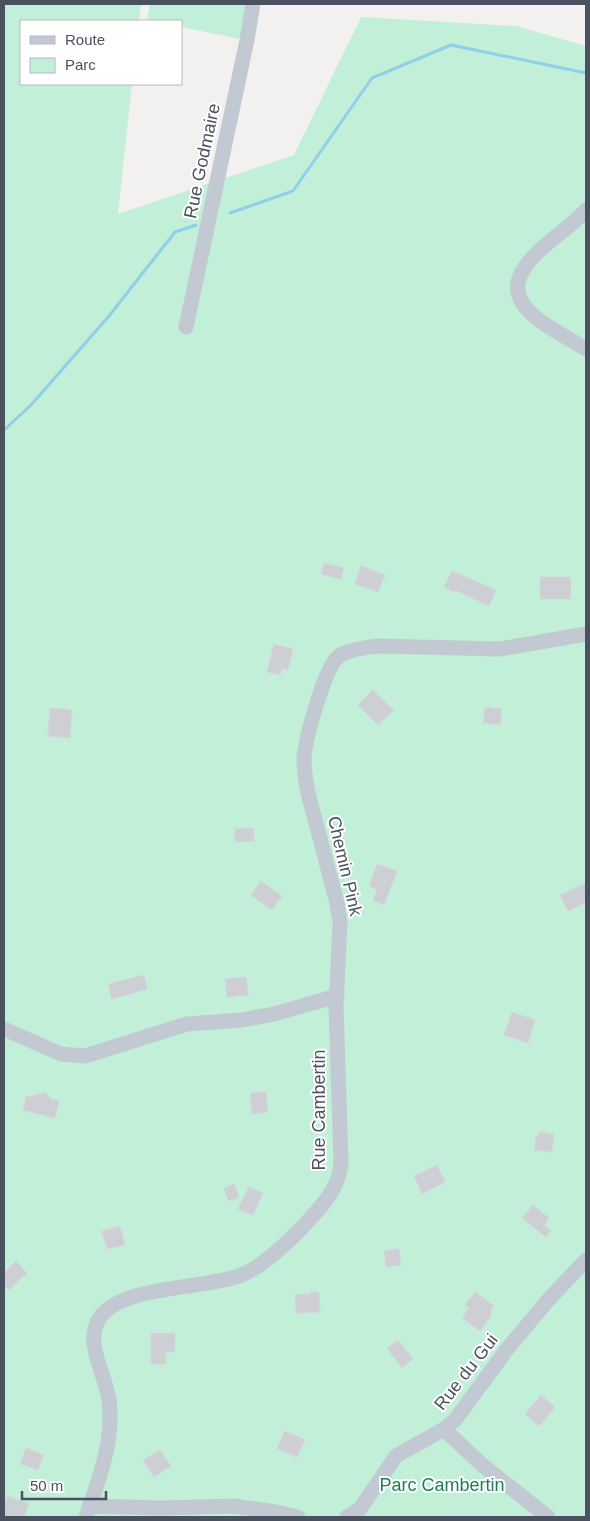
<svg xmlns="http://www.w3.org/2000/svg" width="590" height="1521" font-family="Arial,sans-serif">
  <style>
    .green { fill: #c1efd7 }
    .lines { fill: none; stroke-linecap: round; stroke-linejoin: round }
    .stream { stroke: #8fcfea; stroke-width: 3 }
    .building { fill: #cdcfd5; stroke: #d5d6dc }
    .minor { stroke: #c2c9d2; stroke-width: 15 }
    .labels { text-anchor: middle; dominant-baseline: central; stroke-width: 4; stroke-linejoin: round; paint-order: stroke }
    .street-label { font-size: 18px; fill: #49525e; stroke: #fff }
    .park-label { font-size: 18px; fill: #1a7f55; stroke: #fff }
  </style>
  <rect width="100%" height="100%" fill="#f3f1f0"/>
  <!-- green -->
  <path class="green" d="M4 4H141L139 21H21V84H132L118 214 294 155 361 17 516 26 586 46V1517H4Z
    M150 4H248L240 39 181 27V21H156L147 19Z"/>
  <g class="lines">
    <!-- stream -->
    <path class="stream" d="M230 213 293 191 372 78 451 45 586 73
      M4 430 31 405 109 316 175 232 196 225"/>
  </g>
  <!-- building -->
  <path class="building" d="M324 563 344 568 341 579 321 574Z
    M361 566 385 575 378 592 355 584Z
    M452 571 496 590 489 606 455 590 454 592 444 587Z
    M540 577H571V599H540Z
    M274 644 293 649 288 670 282 668 280 675 267 672Z
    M373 690 394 710 378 725 358 705Z
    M485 707 502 709 500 725 483 723Z
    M50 708 72 710 70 738 48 736Z
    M254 828V841L235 842V829Z
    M377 864 397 871 384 905 373 900 377 889 369 886Z
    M261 881 282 896 272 910 251 895Z
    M586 883V902L568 911 560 895Z
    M144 975 147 989 112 999 108 984Z
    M246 977 248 995 227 997 225 979Z
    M512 1012 535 1020 528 1043 504 1035Z
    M45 1092 51 1099 59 1101 55 1118 23 1110 26 1096 31 1097Z
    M266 1092 268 1112 252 1114 250 1093Z
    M539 1132 554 1134 552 1152 534 1150 536 1136H538Z
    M437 1165 445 1182 422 1194 414 1176Z
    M234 1184 239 1197 229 1201 224 1189Z
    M249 1187 263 1193 253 1215 238 1209Z
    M533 1205 549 1218 544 1225 551 1231 546 1237 522 1218Z
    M120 1226 125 1245 107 1249 102 1231Z
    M399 1249 401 1265 386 1267 384 1251Z
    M16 1261 27 1273 9 1290 4 1285V1273Z
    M310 1292H319L320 1312 296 1313 295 1295 310 1294Z
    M475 1292 494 1306 490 1312 492 1314 480 1331 462 1318 469 1308 465 1305Z
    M151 1333H175V1352H166V1364H151Z
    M398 1340 413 1359 402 1368 387 1348Z
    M541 1395 555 1407 539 1426 525 1414Z
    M285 1431 305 1440 297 1457 277 1449Z
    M26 1448 43 1455 38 1470 20 1464Z
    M160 1450 171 1466 154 1477 143 1460Z
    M7 1496 29 1504 24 1517H4V1505Z"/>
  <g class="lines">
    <!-- minor -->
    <path class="minor" d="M586 210C572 226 553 237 537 253 486 302 548 325 586 349
      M186 327 247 40 253 4
      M4 1029 61 1054 85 1056 187 1024 242 1020 274 1014 337 996
      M444 1429 481 1464 548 1517
      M89 1506 161 1508 234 1506 276 1512 298 1517
      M86 1517C99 1479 114 1441 109 1400 106 1375 84 1343 99 1319 120 1284 207 1290 244 1274 264 1265 293 1238 308 1221 324 1204 339 1187 341 1163L336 1006 340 923 337 903 308 793C306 782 304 771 304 759 305 740 324 669 338 657 348 649 365 648 378 646L500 649 586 634
      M347 1517 360 1509 396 1456 444 1429 455 1420 508 1348 549 1299 586 1260"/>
  </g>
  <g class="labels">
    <!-- street labels -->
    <g class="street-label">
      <text transform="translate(202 161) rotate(-78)">Rue Godmaire</text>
      <text transform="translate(345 866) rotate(77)">Chemin Pink</text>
      <text transform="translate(319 1110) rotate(-90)">Rue Cambertin</text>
      <text transform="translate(466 1372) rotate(-52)">Rue du Gui</text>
    </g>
    <!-- park labels -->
    <g class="park-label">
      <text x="442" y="1485">Parc Cambertin</text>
    </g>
  </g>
  <!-- border -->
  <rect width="590" height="1521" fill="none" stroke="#49525e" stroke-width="10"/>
  <!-- legend -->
  <rect x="20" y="20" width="162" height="65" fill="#ffffff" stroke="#b6babf"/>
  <rect x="30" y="36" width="25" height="8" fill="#c2c9d2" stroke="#b6babf"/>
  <text x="65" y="45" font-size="15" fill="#49525e">Route</text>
  <rect x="30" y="58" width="25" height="15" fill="#c1efd7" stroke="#b6babf"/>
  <text x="65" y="70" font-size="15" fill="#49525e">Parc</text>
  <!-- scale -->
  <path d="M22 1491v8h84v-8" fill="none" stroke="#49525e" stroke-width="2.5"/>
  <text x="30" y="1491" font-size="15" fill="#49525e" stroke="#ffffff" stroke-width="4" paint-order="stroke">50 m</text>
</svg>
